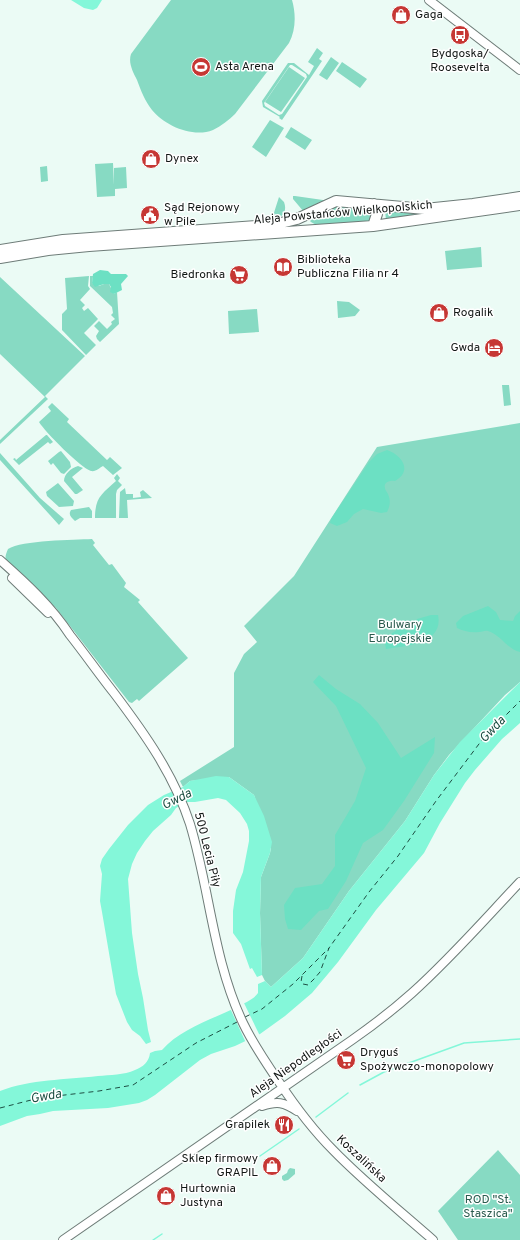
<svg xmlns="http://www.w3.org/2000/svg" width="520" height="1240" font-family="Overpass,sans-serif">
  <style>
    .green { fill: #87dac3; fill-rule: evenodd }
    .forest { fill: #6ce0c3 }
    .water { fill: #84f7d9 }
    .pier { fill: #ebfbf5 }
    .lines { fill: none; stroke-linecap: round; stroke-linejoin: round }
    .stream { stroke: #84f7d9; stroke-width: 1.5 }
    .ferry { stroke: #1d4f43; stroke-width: 1; stroke-dasharray: 5 4; stroke-linecap: butt }
    .minor-casing { stroke: #6e7c78; stroke-width: 10 }
    .major-casing { stroke: #6e7c78; stroke-width: 12 }
    .minor { stroke: #fff; stroke-width: 8 }
    .major { stroke: #fff; stroke-width: 10 }
    .labels { text-anchor: middle; dominant-baseline: central; stroke-width: 3; stroke-linejoin: round; paint-order: stroke }
    .poi-label { font-size: 12px; fill: #121715; stroke: #fff; text-anchor: start }
    .street-label { font-size: 12px; fill: #121715; stroke: #fff }
    .park-label { font-size: 12px; fill: #2a5b4e; stroke: #fff }
    .water-label { font-size: 13px; font-style: italic; fill: #1d4f43; stroke: #fff }
  </style>
  <rect width="100%" height="100%" fill="#ebfbf5"/>
  <!-- green -->
  <path class="green" d="M171 0H292C296 14 296 30 289 43L235 114C229 120 221 126 213 130 193 138 165 126 152 110 145 101 141 91 137 80 133 72 128 63 131 54Z
    M317 48 323 53 319 59 322 61 282 120 279 118 280 117 263 107 262 101 288 63H294L309 75 314 66 308 62ZM290 65H292L306 74 307 77 282 114 279 115 265 106 264 103Z
    M331 57 339 63 327 80 319 75Z
    M342 62 367 79 360 88 336 71Z
    M289 67 305 78 281 112 265 102Z
    M270 120 284 128 266 157 252 147Z
    M291 127 312 140 305 150 285 137Z
    M113 163 114 185V168L126 167 127 188 115 189V196L97 197 95 164Z
    M47 166 48 181 41 182 40 167Z
    M293 196H295L330 201 304 212 293 199Z
    M279 197 284 202C288 213 281 218 271 222Z
    M361 205 373 210 370 222 318 226 311 222 307 218 328 208 338 206Z
    M385 209 443 211 386 221Z
    M481 247 482 267 447 270 445 251Z
    M89 276 88 286 90 289 80 300 85 305 82 308 84 311 88 308 98 319 84 333 96 345 86 355 62 330V314L67 309 65 278Z
    M90 276H93L92 283 99 286 104 284H109L114 294 117 292 119 324 100 342 97 339 96 336 99 331 94 326 99 321 107 329 112 324 111 322 115 319 111 315 113 313 112 307 90 286Z
    M0 277 85 356 45 396 48 399 0 444V440L45 397 0 354Z
    M337 301 349 302 360 310 355 316 338 318Z
    M257 309 259 332 229 334 228 311Z
    M502 385H509L511 405 504 406Z
    M52 403 69 419 67 422 107 460 110 457 122 468 113 475 103 466C99 468 96 472 91 471 81 468 45 432 39 422L51 411 48 407Z
    M520 423V682L505 695 449 755 434 775 405 821 349 891 303 958 271 987 265 981 262 975 260 913 261 877 270 853 271 848 254 795 229 777 190 781 183 787 180 781 234 747V673L244 654 257 642 244 626 294 576 377 447Z
    M46 435H47L53 442 50 444 48 442 19 465 13 459 15 458 16 460Z
    M61 451 70 462 71 467 64 474 61 473 53 463 51 465 48 461 59 452Z
    M0 453 40 498 64 519 59 525 0 460Z
    M78 466 83 468 72 477 83 490 77 494H75L64 481C64 474 71 468 78 466Z
    M117 474 120 478 118 481 122 485 117 490 116 494V518H95C95 497 102 494 116 481L114 478Z
    M58 483 74 501 73 506 59 507 47 496 46 492Z
    M125 488 126 494H133V498L141 497 140 492 143 490 152 498 127 500 128 518H119L120 492Z
    M89 507 92 511V518H80L75 521C71 517 68 515 71 510Z
    M92 539 95 543 93 545 109 565 112 564 126 583 124 587 140 600 138 602 188 658 139 701 137 699 132 703 129 702 56 608 9 566C4 560 5 556 8 549 22 540 74 540 92 539Z
    M498 1150 520 1175V1240H458L438 1211Z
    M290 1168 295 1169V1174L288 1180 284 1181 282 1179V1176L287 1173 288 1170Z"/>
  <!-- forest -->
  <path class="forest" d="M100 270 108 271 111 274H126L128 276 121 284 122 290 114 294 110 292 111 287 109 284H104L95 287 92 283 93 274Z
    M387 450C402 455 413 471 395 481 391 480 383 482 385 488 385 490 387 492 388 494 391 501 390 506 387 512L381 513 363 509 354 514 347 522 337 526 330 523 331 519 369 462 377 454Z
    M488 606 496 612 500 620 513 621 515 616 520 611V652C507 649 501 635 488 631 485 630 482 632 479 632 471 633 463 631 457 628L456 623 463 616Z
    M431 615H438C444 644 406 646 386 649L384 639 398 629 411 631 417 619Z
    M319 675 336 689 360 704 378 723 401 758 435 737 434 753 404 801 383 830 363 843 346 881 328 909 319 911 301 930 288 929 285 919 284 905 295 888 322 884 335 866V835L355 801 366 768 336 706 313 682Z"/>
  <!-- water -->
  <path class="water" d="M71 0H102L97 8 93 10 84 8Z
    M520 682V723L502 739 475 770 465 783 440 823 424 853 376 910 338 962 312 993 285 1016 260 1034 235 1046 211 1054 200 1060 155 1095 147 1100 139 1103 108 1108 53 1111 40 1114 27 1116 0 1126V1091C31 1079 65 1080 98 1076 110 1075 124 1075 135 1070 143 1067 149 1062 150 1053L155 1051 162 1050C180 1029 213 1019 237 1007 244 1003 253 1000 258 993V984L265 981 271 987 303 958 349 891 405 821 434 775 460 742Z
    M216 776 229 777 254 795 264 816 272 842 270 853 261 877 260 913 262 975 257 977 252 968 250 969 241 944 233 933V911L236 890 243 872 249 841V831L247 824 240 813 226 800 218 798 195 802H186L176 808 171 815 153 831 145 841 137 853 132 864 128 879 132 933 138 974 143 998 148 1030 151 1042 146 1044 140 1036 132 1030 127 1022 116 994 102 912 100 901 102 874 100 866 102 859 109 849 128 825 148 805 164 795 183 787 190 781Z"/>
  <!-- pier -->
  <path class="pier" d="M243 1001 260 1036 246 1043 230 1008Z"/>
  <g class="lines">
    <!-- stream -->
    <path class="stream" d="M360 1085 384 1072 464 1043 520 1039
      M316 1117 348 1093
      M260 1156 299 1129
      M153 1240 162 1234"/>
    <!-- ferry -->
    <path class="ferry" d="M302 976 301 982 303 984 308 985 314 979 320 972 329 948 369 892 398 856 436 801 485 736 520 701
      M245 1017 262 1009 293 984 329 948
      M0 1108 39 1098 99 1091 133 1085 196 1043 239 1021"/>
    <defs>
      <path id="minor" d="M429 0 520 70
        M0 560C26 583 51 606 70 635 85 654 99 674 114 693 145 734 174 775 190 824 210 890 213 960 243 1023 253 1044 266 1063 279 1082 295 1106 313 1130 333 1150 363 1181 400 1211 433 1240
        M12 578 48 613
        M262 1106C277 1101 284 1102 297 1111
        M63 1240 352 1040C372 1026 393 1010 412 993 450 959 485 919 520 882"/>
      <path id="major" d="M373 226 377 214 374 204
        M0 250 63 240 269 225 281 223 297 219 336 201 425 209 473 204 520 197
        M0 258 48 250 89 246 373 226 520 205"/>
    </defs>
    <!-- minor casing -->
    <use href="#minor" class="minor-casing"/>
    <!-- major casing -->
    <use href="#major" class="major-casing"/>
    <!-- minor -->
    <use href="#minor" class="minor"/>
    <!-- major -->
    <use href="#major" class="major"/>
  </g>
  <!-- icons -->
  <defs>
    <symbol id="shop-disc" viewBox="-11 -11 22 22"><circle r="9.5" fill="#c63734" stroke="#fff"/><path d="M-5-2.5h2.3a2.7 3.5 0 0 1 5.4 0H5L5.5 6h-11ZM-1.5-2.5h3a1.5 2.3 0 0 0-3 0Z" fill="#fff"/></symbol>
    <symbol id="bus-disc" viewBox="-11 -11 22 22"><circle r="9.5" fill="#c63734" stroke="#fff"/><path d="M-5-6H5V4H4V6H2V4H-2V6H-4V4H-5ZM-3.5-4V0h7V-4ZM-3.5 1.2v1.5H-2V1.2ZM2 1.2v1.5H3.5V1.2Z" fill="#fff"/></symbol>
    <symbol id="stadium-disc" viewBox="-11 -11 22 22"><circle r="9.5" fill="#c63734" stroke="#fff"/><path d="M0-5a6.5 5 0 1 0 0 10a6.5 5 0 1 0 0-10ZM-3.5-1.8h7v3.6h-7Z" fill="#fff"/></symbol>
    <symbol id="civic-disc" viewBox="-11 -11 22 22"><circle r="9.5" fill="#c63734" stroke="#fff"/><path d="M-.6-6.5H3V-4.5H.6V-3L4-1V1h2V6H-6V1h2V-1L-.6-3ZM-1.2 2.5V6h2.4V2.5Z" fill="#fff"/></symbol>
    <symbol id="library-disc" viewBox="-11 -11 22 22"><circle r="9.5" fill="#c63734" stroke="#fff"/><path d="M-6-4Q-3-5.5-.7-3.5V5Q-3 3-6 4ZM6-4Q3-5.5 .7-3.5V5Q3 3 6 4Z" fill="#fff"/></symbol>
    <symbol id="supermarket-disc" viewBox="-11 -11 22 22"><circle r="9.5" fill="#c63734" stroke="#fff"/><path d="M-6-5.5h2.5l.6 2H6L4.5 2H-2.5L-4.4-4H-6ZM-1.5 3.2a1.3 1.3 0 1 0 .1 0ZM3 3.2a1.3 1.3 0 1 0 .1 0Z" fill="#fff"/></symbol>
    <symbol id="hotel-disc" viewBox="-11 -11 22 22"><circle r="9.5" fill="#c63734" stroke="#fff"/><path d="M-6-4.5h1.5V1H6V5H4.5V3h-9V5H-6ZM-4 0a1.8 1.8 0 1 1 3.6 0ZM.5 0V-2.5h3Q6-2.5 6 0Z" fill="#fff"/></symbol>
    <symbol id="restaurant-disc" viewBox="-11 -11 22 22"><circle r="9.5" fill="#c63734" stroke="#fff"/><path d="M-5-6h1v4h1v-4h1v4h1v-4h1v5L-1.5 .5V6h-2V.5L-5-1ZM5-6V6H3V1.5H1.5Q1.5-4 5-6Z" fill="#fff"/></symbol>
  </defs>
  <g fill-rule="evenodd">
    <use href="#shop-disc" x="390" y="4" width="22" height="22"/>
    <use href="#bus-disc" x="449" y="24" width="22" height="22"/>
    <use href="#stadium-disc" x="190" y="56" width="22" height="22"/>
    <use href="#shop-disc" x="140" y="148" width="22" height="22"/>
    <use href="#civic-disc" x="139" y="204" width="22" height="22"/>
    <use href="#library-disc" x="272" y="256" width="22" height="22"/>
    <use href="#supermarket-disc" x="228" y="264" width="22" height="22"/>
    <use href="#shop-disc" x="428" y="302" width="22" height="22"/>
    <use href="#hotel-disc" x="483" y="337" width="22" height="22"/>
    <use href="#supermarket-disc" x="335" y="1049" width="22" height="22"/>
    <use href="#restaurant-disc" x="273" y="1114" width="22" height="22"/>
    <use href="#shop-disc" x="261" y="1155" width="22" height="22"/>
    <use href="#shop-disc" x="155" y="1185" width="22" height="22"/>
  </g>
  <g class="labels">
    <!-- poi labels -->
    <g class="poi-label">
      <text x="415" y="15">Gaga</text>
      <text x="460" y="54" text-anchor="middle">Bydgoska/<tspan x="460" dy="14">Roosevelta</tspan></text>
      <text x="215" y="67">Asta Arena</text>
      <text x="165" y="159">Dynex</text>
      <text x="164" y="208">Sąd Rejonowy<tspan x="164" dy="14">w Pile</tspan></text>
      <text x="297" y="260">Biblioteka<tspan x="297" dy="14">Publiczna Filia nr 4</tspan></text>
      <text x="225" y="275" text-anchor="end">Biedronka</text>
      <text x="453" y="313">Rogalik</text>
      <text x="480" y="348" text-anchor="end">Gwda</text>
      <text x="360" y="1053">Dryguś<tspan x="360" dy="14">Spożywczo-monopolowy</tspan></text>
      <text x="270" y="1125" text-anchor="end">Grapilek</text>
      <text x="258" y="1159" text-anchor="end">Sklep firmowy<tspan x="258" dy="14">GRAPIL</tspan></text>
      <text x="180" y="1189">Hurtownia<tspan x="180" dy="14">Justyna</tspan></text>
    </g>
    <!-- street labels -->
    <g class="street-label">
      <text transform="translate(343 213) rotate(-5)">Aleja Powstańców Wielkopolskich</text>
      <text transform="translate(207 850) rotate(76)">500 Lecia Piły</text>
      <text transform="translate(296 1064) rotate(-35)">Aleja Niepodległości</text>
      <text transform="translate(361 1159) rotate(43)">Koszalińska</text>
    </g>
    <!-- park labels -->
    <g class="park-label">
      <text x="400" y="625">Bulwary<tspan x="400" dy="14">Europejskie</tspan></text>
      <text x="488" y="1200">ROD "St.<tspan x="488" dy="14">Staszica"</tspan></text>
    </g>
    <!-- water labels -->
    <g class="water-label">
      <text transform="translate(493 730) rotate(-46)">Gwda</text>
      <text transform="translate(177 800) rotate(-26)">Gwda</text>
      <text transform="translate(46 1097) rotate(-10)">Gwda</text>
    </g>
  </g>
</svg>
